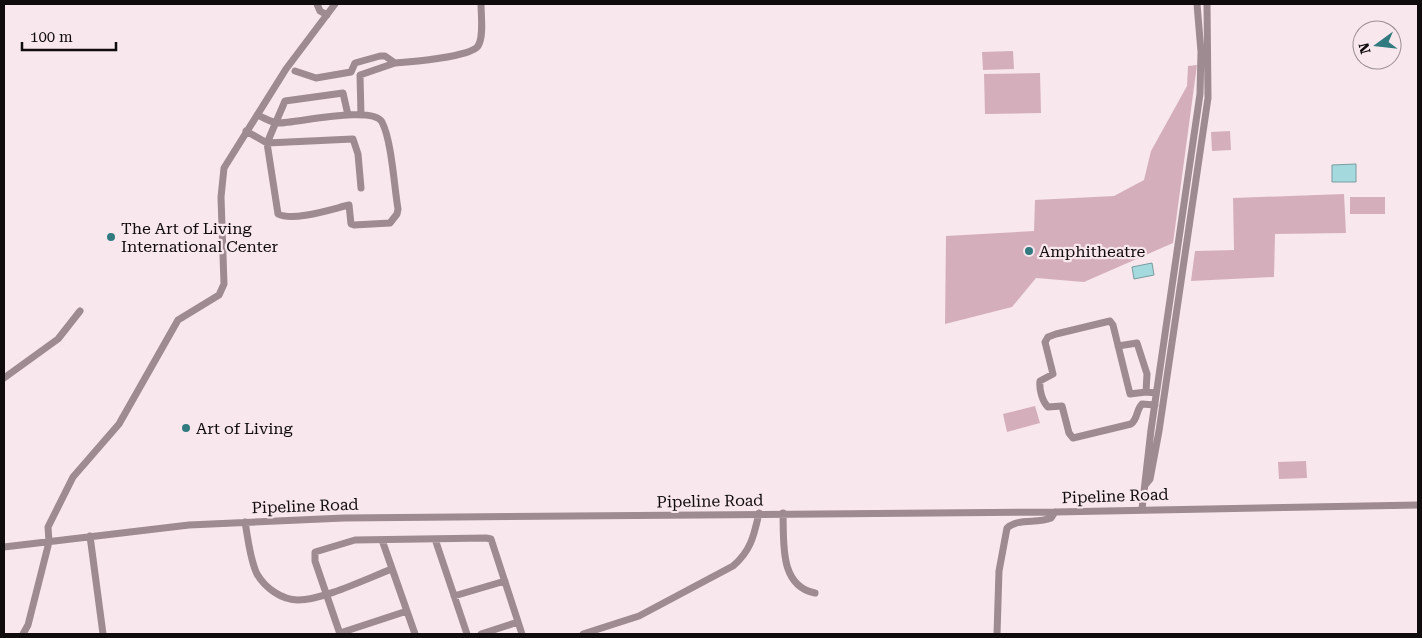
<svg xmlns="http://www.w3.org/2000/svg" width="1422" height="638" font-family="'Roboto Serif',serif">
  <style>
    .green { fill: #d5aebc }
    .water { fill: #a4dade; stroke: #789c9f }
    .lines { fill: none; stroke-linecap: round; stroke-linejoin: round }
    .street { stroke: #9e8a91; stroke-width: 7 }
    .poi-dot { fill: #317a7f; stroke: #f8e7ed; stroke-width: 2 }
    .labels { text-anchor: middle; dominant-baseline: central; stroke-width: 4.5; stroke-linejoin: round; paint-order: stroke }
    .poi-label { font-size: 16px; fill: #100b0d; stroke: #f8e7ed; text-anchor: start }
    .street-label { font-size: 16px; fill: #100b0d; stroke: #f8e7ed }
  </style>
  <rect width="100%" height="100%" fill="#f8e7ed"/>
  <!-- green -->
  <path class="green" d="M1013 51 1014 69 983 70 982 52Z
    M1197 65 1173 243 1084 282 1036 278 1012 307 945 324 946 236 1034 231 1035 200 1114 196 1144 180 1151 151 1187 86 1188 66Z
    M1040 73 1041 113 985 114 984 74Z
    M1230 131 1231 150 1212 151 1211 132Z
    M1344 194 1346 233 1275 234 1274 277 1191 281 1195 251 1234 250 1233 198Z
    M1350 197H1385V214H1350Z
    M1035 406 1040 423 1007 432 1003 414Z
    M1306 461 1307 478 1279 479 1278 462Z"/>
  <!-- water -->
  <path class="water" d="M1356 164V182H1332V165Z
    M1152 263 1154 275 1134 279 1132 267Z"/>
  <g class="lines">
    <!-- street -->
    <path class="street" d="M317 4 320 11 327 15
      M295 71 316 78 351 72 355 63 380 56H385L395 63C409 62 471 57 478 46 484 37 481 15 481 4
      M257 115C263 117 272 123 278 123 297 123 373 105 382 122 392 142 394 186 398 209L397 214 390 223 354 225 351 224 349 205C332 209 293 222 278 214L267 143 285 101 343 93 348 115
      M361 115 360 75 395 63
      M246 131 267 143 353 139 358 154 361 188
      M1118 346 1137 343 1147 374 1146 392
      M4 378 58 339 80 311
      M1155 405 1142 404C1136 410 1138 419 1131 424L1073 438 1069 433 1062 406 1048 407C1042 401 1039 389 1040 381L1053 374 1045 342 1048 337 1056 334 1110 321 1113 325 1130 394 1146 392 1156 393
      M1146 484 1150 479 1159 431 1208 98 1207 4
      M1142 509 1151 430 1200 94 1201 52 1197 4
      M783 513C784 542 779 586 815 593
      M245 522C248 538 250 560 257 574 265 588 282 600 298 600 323 600 368 578 392 569
      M90 536 103 634
      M435 539 467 634
      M382 540 415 634
      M4 547 189 525 344 518 1055 512 1418 505
      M454 596 505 581
      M340 633 407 611
      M23 634 28 625 49 542 48 527 73 477 119 424 178 320 219 295 224 284 221 197 224 168 286 69 335 4
      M340 634 315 561V552L355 540 486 538 491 539 522 634
      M481 634 518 622
      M583 634 639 616 733 566C751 551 754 535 759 513
      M997 634 999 571 1007 528C1018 518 1037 524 1051 518L1055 512"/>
  </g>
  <!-- markers -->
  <g class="poi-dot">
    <circle cx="111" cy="237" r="5"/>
    <circle cx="1029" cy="251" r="5"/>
    <circle cx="186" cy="428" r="5"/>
  </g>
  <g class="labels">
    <!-- poi labels -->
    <g class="poi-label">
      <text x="121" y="228">The Art of Living<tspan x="121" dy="18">International Center</tspan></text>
      <text x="1039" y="251">Amphitheatre</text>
      <text x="196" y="428">Art of Living</text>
    </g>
    <!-- street labels -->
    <g class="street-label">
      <text transform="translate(1115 496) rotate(-2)">Pipeline Road</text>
      <text transform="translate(710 501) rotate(-1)">Pipeline Road</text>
      <text transform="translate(305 506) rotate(-2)">Pipeline Road</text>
    </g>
  </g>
  <!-- border -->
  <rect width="1422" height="638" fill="none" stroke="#100b0d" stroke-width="10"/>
  <!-- north arrow -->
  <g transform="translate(1377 45) rotate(255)"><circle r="24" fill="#f8e7ed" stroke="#9b8f93"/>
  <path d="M0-4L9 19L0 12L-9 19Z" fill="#317a7f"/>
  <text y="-8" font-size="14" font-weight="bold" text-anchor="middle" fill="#100b0d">N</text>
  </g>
  <!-- scale -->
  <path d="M22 42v8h94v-8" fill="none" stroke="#100b0d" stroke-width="2.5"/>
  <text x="30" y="42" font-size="15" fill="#100b0d" stroke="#f8e7ed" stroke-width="4" paint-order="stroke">100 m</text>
</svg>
